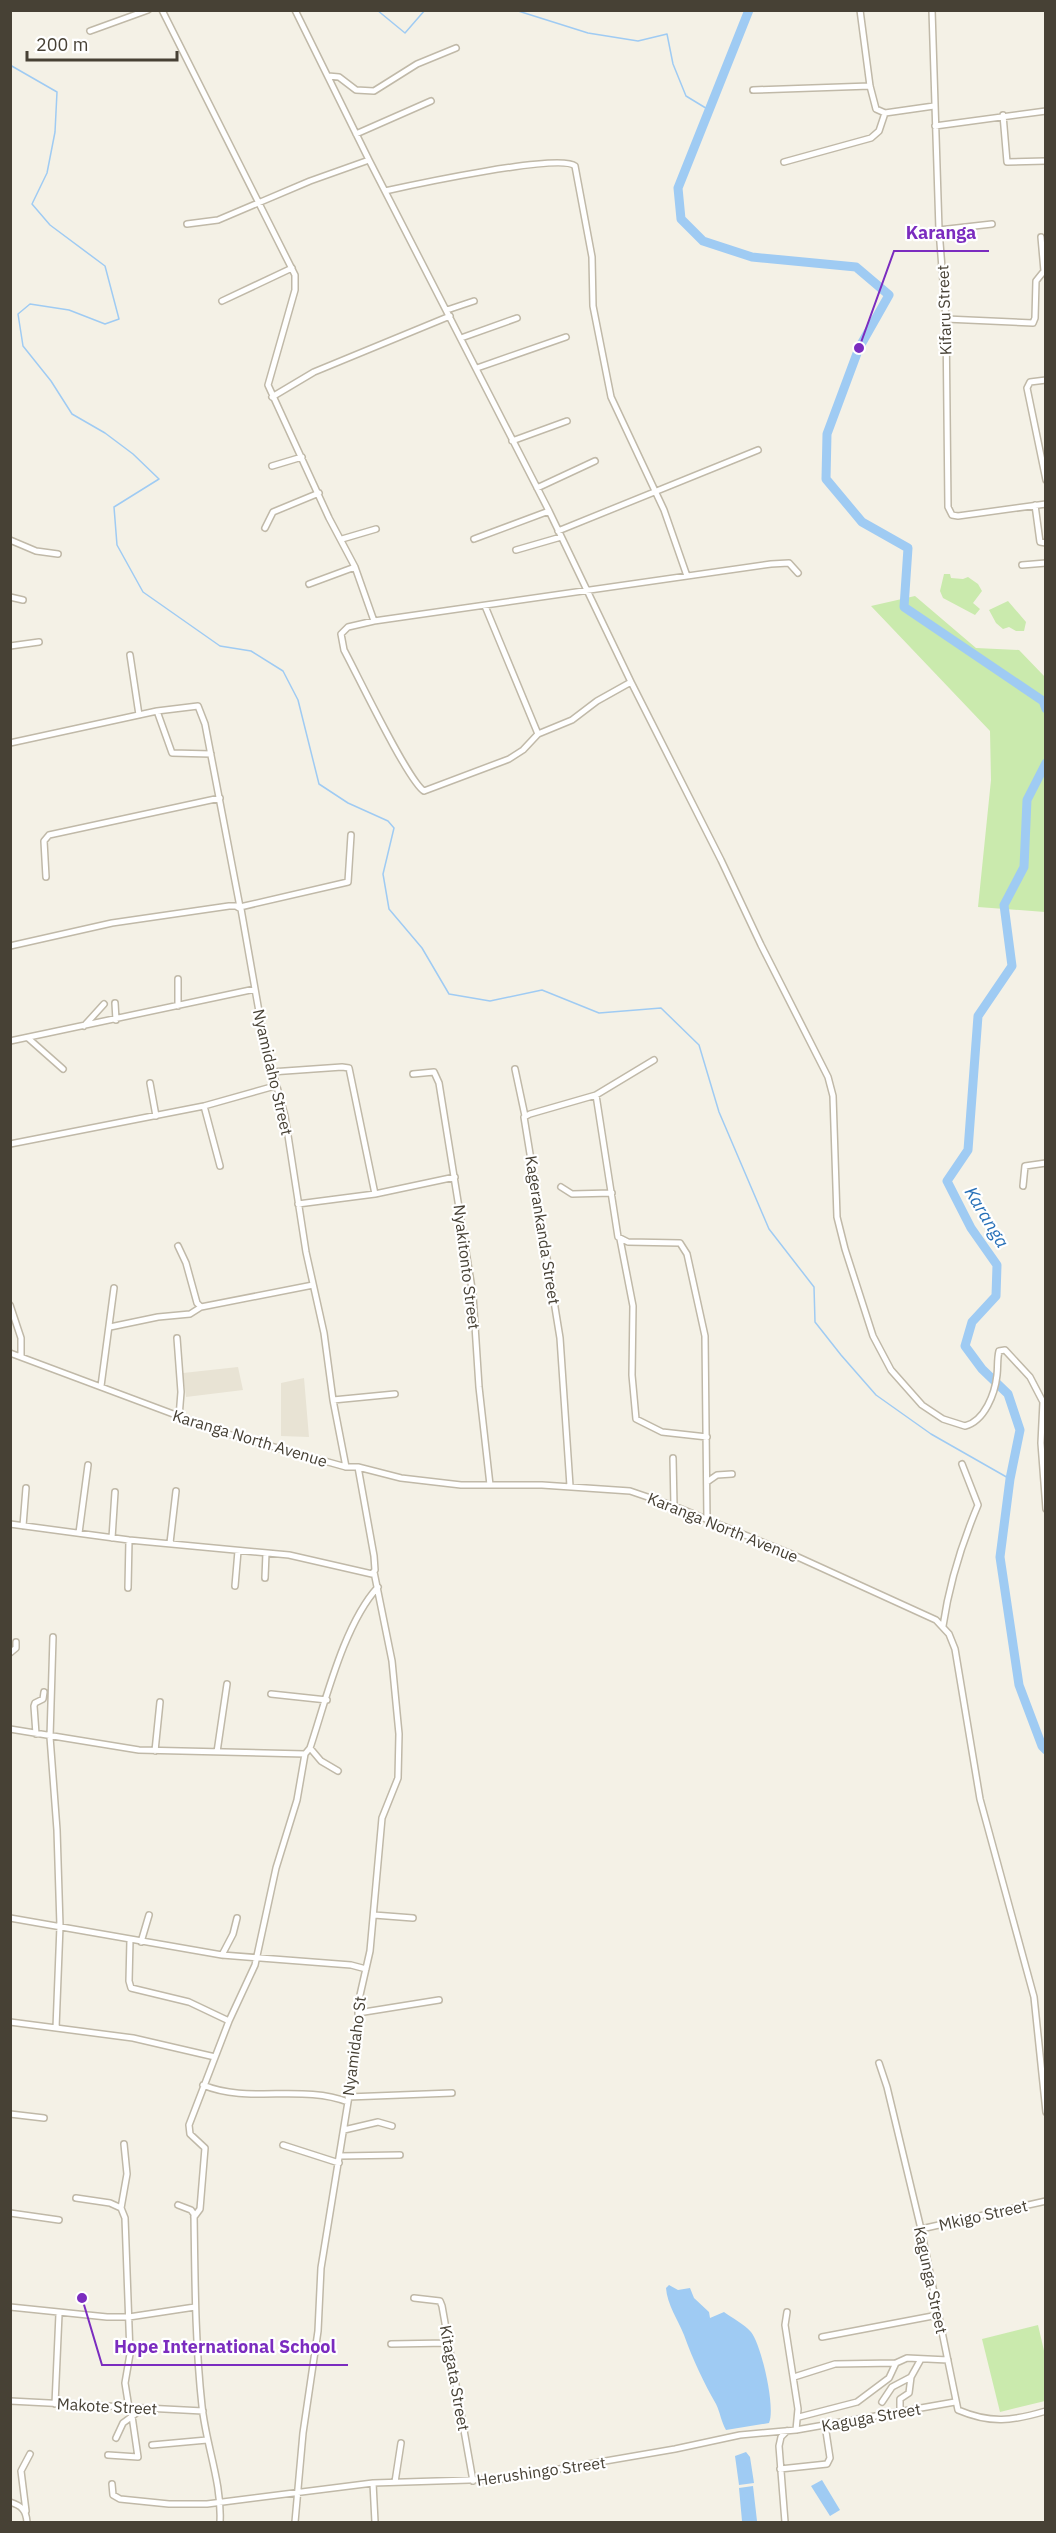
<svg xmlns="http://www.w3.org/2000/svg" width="1056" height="2533" font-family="'IBM Plex Sans',sans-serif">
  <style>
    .residential { fill: #e8e3d4 }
    .green { fill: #caeaad }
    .water { fill: #9fcbf3 }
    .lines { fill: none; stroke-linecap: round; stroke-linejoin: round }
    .stream { stroke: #9fcbf3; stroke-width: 1.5 }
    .river { stroke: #9fcbf3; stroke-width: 9 }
    .minor-casing { stroke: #c0b9a8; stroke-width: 8 }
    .minor { stroke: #fff; stroke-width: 5 }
    .labels { text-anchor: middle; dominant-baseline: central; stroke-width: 4.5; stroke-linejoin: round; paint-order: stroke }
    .street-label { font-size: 16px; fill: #474135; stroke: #fff }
    .water-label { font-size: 18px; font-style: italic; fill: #2971b8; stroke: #fff }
    .leader { fill: none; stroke: #7b2cbf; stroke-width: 2 }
    .callout-dot { fill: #7b2cbf; stroke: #fff; stroke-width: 2 }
    .callout-label { font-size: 18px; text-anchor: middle; font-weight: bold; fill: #7b2cbf; stroke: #fff; stroke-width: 4.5; stroke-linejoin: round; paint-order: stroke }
  </style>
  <rect width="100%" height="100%" fill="#f4f1e6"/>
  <!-- residential -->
  <path class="residential" d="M238 1367 243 1390 186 1397 183 1373Z
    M304 1378 309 1437 281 1436V1383Z"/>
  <!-- green -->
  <path class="green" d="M944 574H950L951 578 963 579 968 577 978 584 982 591 973 603 980 609 975 615 943 598 940 591Z
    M915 596 976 648 1019 650 1045 677V912L978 907 991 780 990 731 871 606Z
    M1008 601 1026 622 1024 631H1016L1009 627 1003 629 996 623 989 610Z
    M1038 2325 1045 2355V2401L1000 2412 982 2339Z"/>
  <!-- water -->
  <path class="water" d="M669 2285 678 2290 690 2288 694 2298 709 2312 710 2318 724 2312C732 2318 744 2324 751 2332 761 2344 776 2407 769 2423L726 2430C721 2421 720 2412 716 2404 704 2383 693 2360 684 2335 678 2320 667 2304 666 2288Z
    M746 2452 750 2457 754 2483 739 2485 735 2456Z
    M822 2480 840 2510 830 2516 811 2486Z
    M753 2486 757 2521H742L739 2488Z"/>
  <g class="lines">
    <!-- stream -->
    <path class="stream" d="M377 10 405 33 425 10
      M515 10 588 33 638 41 667 34 673 64 686 96 709 110
      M10 65 57 92 55 132 47 173 32 204 50 225 105 266 119 319 105 324 69 310 30 304 18 314 23 346 51 381 72 414 105 433 133 454 159 479 114 507 117 545 143 592 220 646 251 651 283 671 298 700 319 784 348 803 388 821 394 828 383 874 389 909 422 948 449 994 490 1001 542 990 599 1013 661 1008 699 1045 719 1112 769 1229 814 1287 815 1322 841 1355 876 1395 931 1434 1010 1479"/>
    <!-- river -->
    <path class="river" d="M749 10 678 188 681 219 703 241 752 257 856 267 889 295 859 348 827 434 826 479 862 522 908 548 904 607 1043 701 1046 709
      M1046 763 1027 800 1024 867 1004 905 1012 966 978 1016 968 1150 947 1181 971 1228 997 1265 996 1296 972 1322 965 1346 982 1369 1008 1394 1020 1430 1010 1479 1000 1557 1019 1685 1042 1746 1046 1750"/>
    <defs>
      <path id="minor" d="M162 10 295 275V290L268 385 329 518 355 567 374 621
        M295 10 369 160 549 511 631 682 721 860 761 945 828 1077 833 1096 837 1217 845 1249 873 1336 891 1370 922 1405 943 1419 965 1426C985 1421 995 1393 997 1375 998 1367 997 1359 999 1351L1005 1350 1030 1377 1043 1402 1041 1443 1046 1509
        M860 10 870 86 876 109 885 113 934 106
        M932 10 939 230 946 319 948 507 952 515 958 516 1046 504
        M90 31 148 10
        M328 76 339 77 356 90 374 91 417 64 456 48
        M753 90 870 86
        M1003 115 1007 162 1046 161
        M935 126 1046 111
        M356 134 431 101
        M784 162 871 138 879 131 885 113
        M385 191C412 185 560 153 575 166L592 257 593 306 611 397 664 510 687 576
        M187 224 218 220 310 181 369 160
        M939 230 992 224
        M222 301 292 268
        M447 310 474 301
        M946 319 1033 323 1035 318 1036 281 1044 271 1041 237
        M461 338 517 318
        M477 368 566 337
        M1046 380 1030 382 1027 388 1046 480
        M272 397 314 372 450 316
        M512 441 567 421
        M272 466 302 457
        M537 488 595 461
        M1035 505 1040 542 1046 543
        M265 528 273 512 319 493
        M558 531 758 450
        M342 539 376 529
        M474 539 549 511
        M10 540 36 551 58 554
        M516 550 561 537
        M1022 565 1046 563
        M309 584 355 567
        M10 597 23 600
        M485 606 538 734
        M10 646 39 642
        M130 655 139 715
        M631 682 597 701 572 720 538 734 523 750 509 759 424 791C408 781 357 674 344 650L341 634 348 627 374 621 771 564 789 563 798 573
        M157 711 172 753 211 754
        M10 743 157 711 198 706 205 724 240 907 348 882 351 835
        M46 877 44 841 49 835 220 798
        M10 946 112 923 229 906H236L241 909 264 1040 285 1116 306 1252 324 1333 333 1400 346 1467
        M115 1003 116 1020
        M178 1006V979
        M84 1026 104 1004
        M28 1038 63 1069
        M10 1041 255 989
        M515 1069 525 1116
        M271 1072 342 1067 349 1068 375 1194
        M413 1074 434 1072 439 1083 473 1295 479 1387 490 1485
        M150 1083 156 1116
        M596 1095 618 1237 628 1242 680 1243 687 1254 705 1336 707 1520
        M204 1106 220 1166
        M10 1144 204 1106 275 1086
        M1023 1186 1025 1166 1046 1163
        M561 1187 572 1194 612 1193
        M298 1204 375 1194 455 1177
        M620 1239 633 1306 632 1375 636 1419 662 1432 707 1437
        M178 1246 186 1263 197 1303 201 1307 313 1285
        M10 1305 21 1338V1356
        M110 1327 158 1317 190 1314 201 1307
        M177 1338 181 1392 179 1417
        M10 1353 224 1433 346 1467H358L401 1478 461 1485H542L630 1491 674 1506 789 1553 936 1620 949 1634 955 1649 980 1799 1034 1997 1046 2112
        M101 1386 114 1288
        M333 1400 395 1394
        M673 1458 674 1506
        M707 1482 717 1475 732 1474
        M570 1486 560 1338 524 1117 530 1114 596 1095 654 1060
        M10 1524 129 1540 289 1555 372 1574 375 1570 374 1556 358 1467
        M23 1526 26 1488
        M79 1533 88 1465
        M112 1538 115 1492
        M170 1543 176 1491
        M265 1578 266 1553
        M235 1586 238 1551
        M128 1588 129 1540
        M943 1626C949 1585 962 1543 978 1505L962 1464
        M53 1637 50 1737 57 1830 60 1926 56 2028
        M10 1653 16 1648V1642
        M271 1694 327 1700
        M10 1729 139 1750 305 1754 310 1748C326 1700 344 1624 378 1587
        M36 1734 34 1706 35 1703 43 1699 44 1692
        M310 1748 321 1761 338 1771
        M155 1751 160 1702
        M217 1752 227 1684
        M374 1915 413 1918
        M10 1918 222 1955 351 1965 366 1969
        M130 1940 129 1981 131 1988 189 2002 229 2021
        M141 1942 149 1915
        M222 1955 233 1934 237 1918
        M358 2013 439 2000
        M10 2022 133 2038 215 2057
        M879 2063 887 2087 921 2229 958 2410C991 2424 1012 2421 1046 2411
        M203 2085C248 2104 302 2084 348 2102
        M348 2097 452 2093
        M10 2114 44 2118
        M344 2130 378 2122 392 2126
        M283 2145 339 2163
        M340 2156 400 2155
        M76 2198 110 2203 121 2208 125 2218 130 2354 125 2383 129 2408
        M178 2205 191 2210 194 2214C195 2278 195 2342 202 2406 206 2445 222 2483 220 2522
        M121 2208 127 2174 124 2144
        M10 2213 59 2220
        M194 2217 200 2209 205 2148 190 2134 189 2125 229 2021 255 1965 276 1868 297 1800 305 1754
        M921 2229 1046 2201
        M414 2298 440 2301 442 2306 473 2481
        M10 2307 107 2317H129L195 2307
        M787 2312 785 2325 798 2409 796 2430
        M822 2337 938 2315
        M391 2344 448 2343
        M794 2377 835 2364 896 2363 907 2358 948 2360
        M10 2401 203 2411
        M882 2402 892 2387 911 2377 921 2359
        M55 2404 59 2314
        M900 2413V2399L909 2393 911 2377
        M799 2417 857 2402 889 2378 896 2363
        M116 2438 123 2423 142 2409
        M152 2445 207 2440
        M108 2455 138 2457 132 2416
        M780 2469 827 2464 830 2458 825 2425
        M395 2482 401 2443
        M373 2483 375 2522
        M112 2484 113 2495 120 2499 169 2504H207L373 2483 501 2479 675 2449 740 2435 796 2430 955 2402
        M10 2502C22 2506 26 2510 27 2522
        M26 2511 21 2471 30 2454
        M295 2522 303 2433 318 2331 321 2268 354 2065 360 1995 370 1951 382 1818 398 1778 399 1734 392 1661 374 1572
        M785 2522 779 2446 781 2437 787 2431"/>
    </defs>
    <!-- minor casing -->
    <use href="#minor" class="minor-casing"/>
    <!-- minor -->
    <use href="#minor" class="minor"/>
  </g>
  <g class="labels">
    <!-- street labels -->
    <g class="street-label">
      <text transform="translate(944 310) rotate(-92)">Kifaru Street</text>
      <text transform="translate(273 1072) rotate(77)">Nyamidaho Street</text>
      <text transform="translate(543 1230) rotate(81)">Kagerankanda Street</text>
      <text transform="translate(467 1267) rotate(83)">Nyakitonto Street</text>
      <text transform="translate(250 1438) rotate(17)">Karanga North Avenue</text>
      <text transform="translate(723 1527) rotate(22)">Karanga North Avenue</text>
      <text transform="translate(354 2046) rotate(-83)">Nyamidaho St</text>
      <text transform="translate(983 2215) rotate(-13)">Mkigo Street</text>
      <text transform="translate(931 2280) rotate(78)">Kagunga Street</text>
      <text transform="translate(455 2378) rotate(80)">Kitagata Street</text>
      <text transform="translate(107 2406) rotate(3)">Makote Street</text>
      <text transform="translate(871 2417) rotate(-10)">Kaguga Street</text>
      <text transform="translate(541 2471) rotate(-8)">Herushingo Street</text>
    </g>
    <!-- water labels -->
    <g class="water-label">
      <text transform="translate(987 1217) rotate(59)">Karanga</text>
    </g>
  </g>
  <!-- callouts -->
  <path class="leader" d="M859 348L894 251H989M82 2298L102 2365H348"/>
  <g class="callout-dot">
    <circle cx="859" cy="348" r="6"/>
    <circle cx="82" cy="2298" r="6"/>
  </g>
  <g class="callout-label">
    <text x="941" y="239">Karanga</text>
    <text x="225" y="2353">Hope International School</text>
  </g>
  <!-- border -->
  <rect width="1056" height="2533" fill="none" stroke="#474135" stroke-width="24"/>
  <!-- scale -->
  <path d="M27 51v9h150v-9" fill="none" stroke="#474135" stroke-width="3"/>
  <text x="36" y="51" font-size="18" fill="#474135" stroke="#ffffff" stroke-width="4.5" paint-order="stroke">200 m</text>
</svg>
